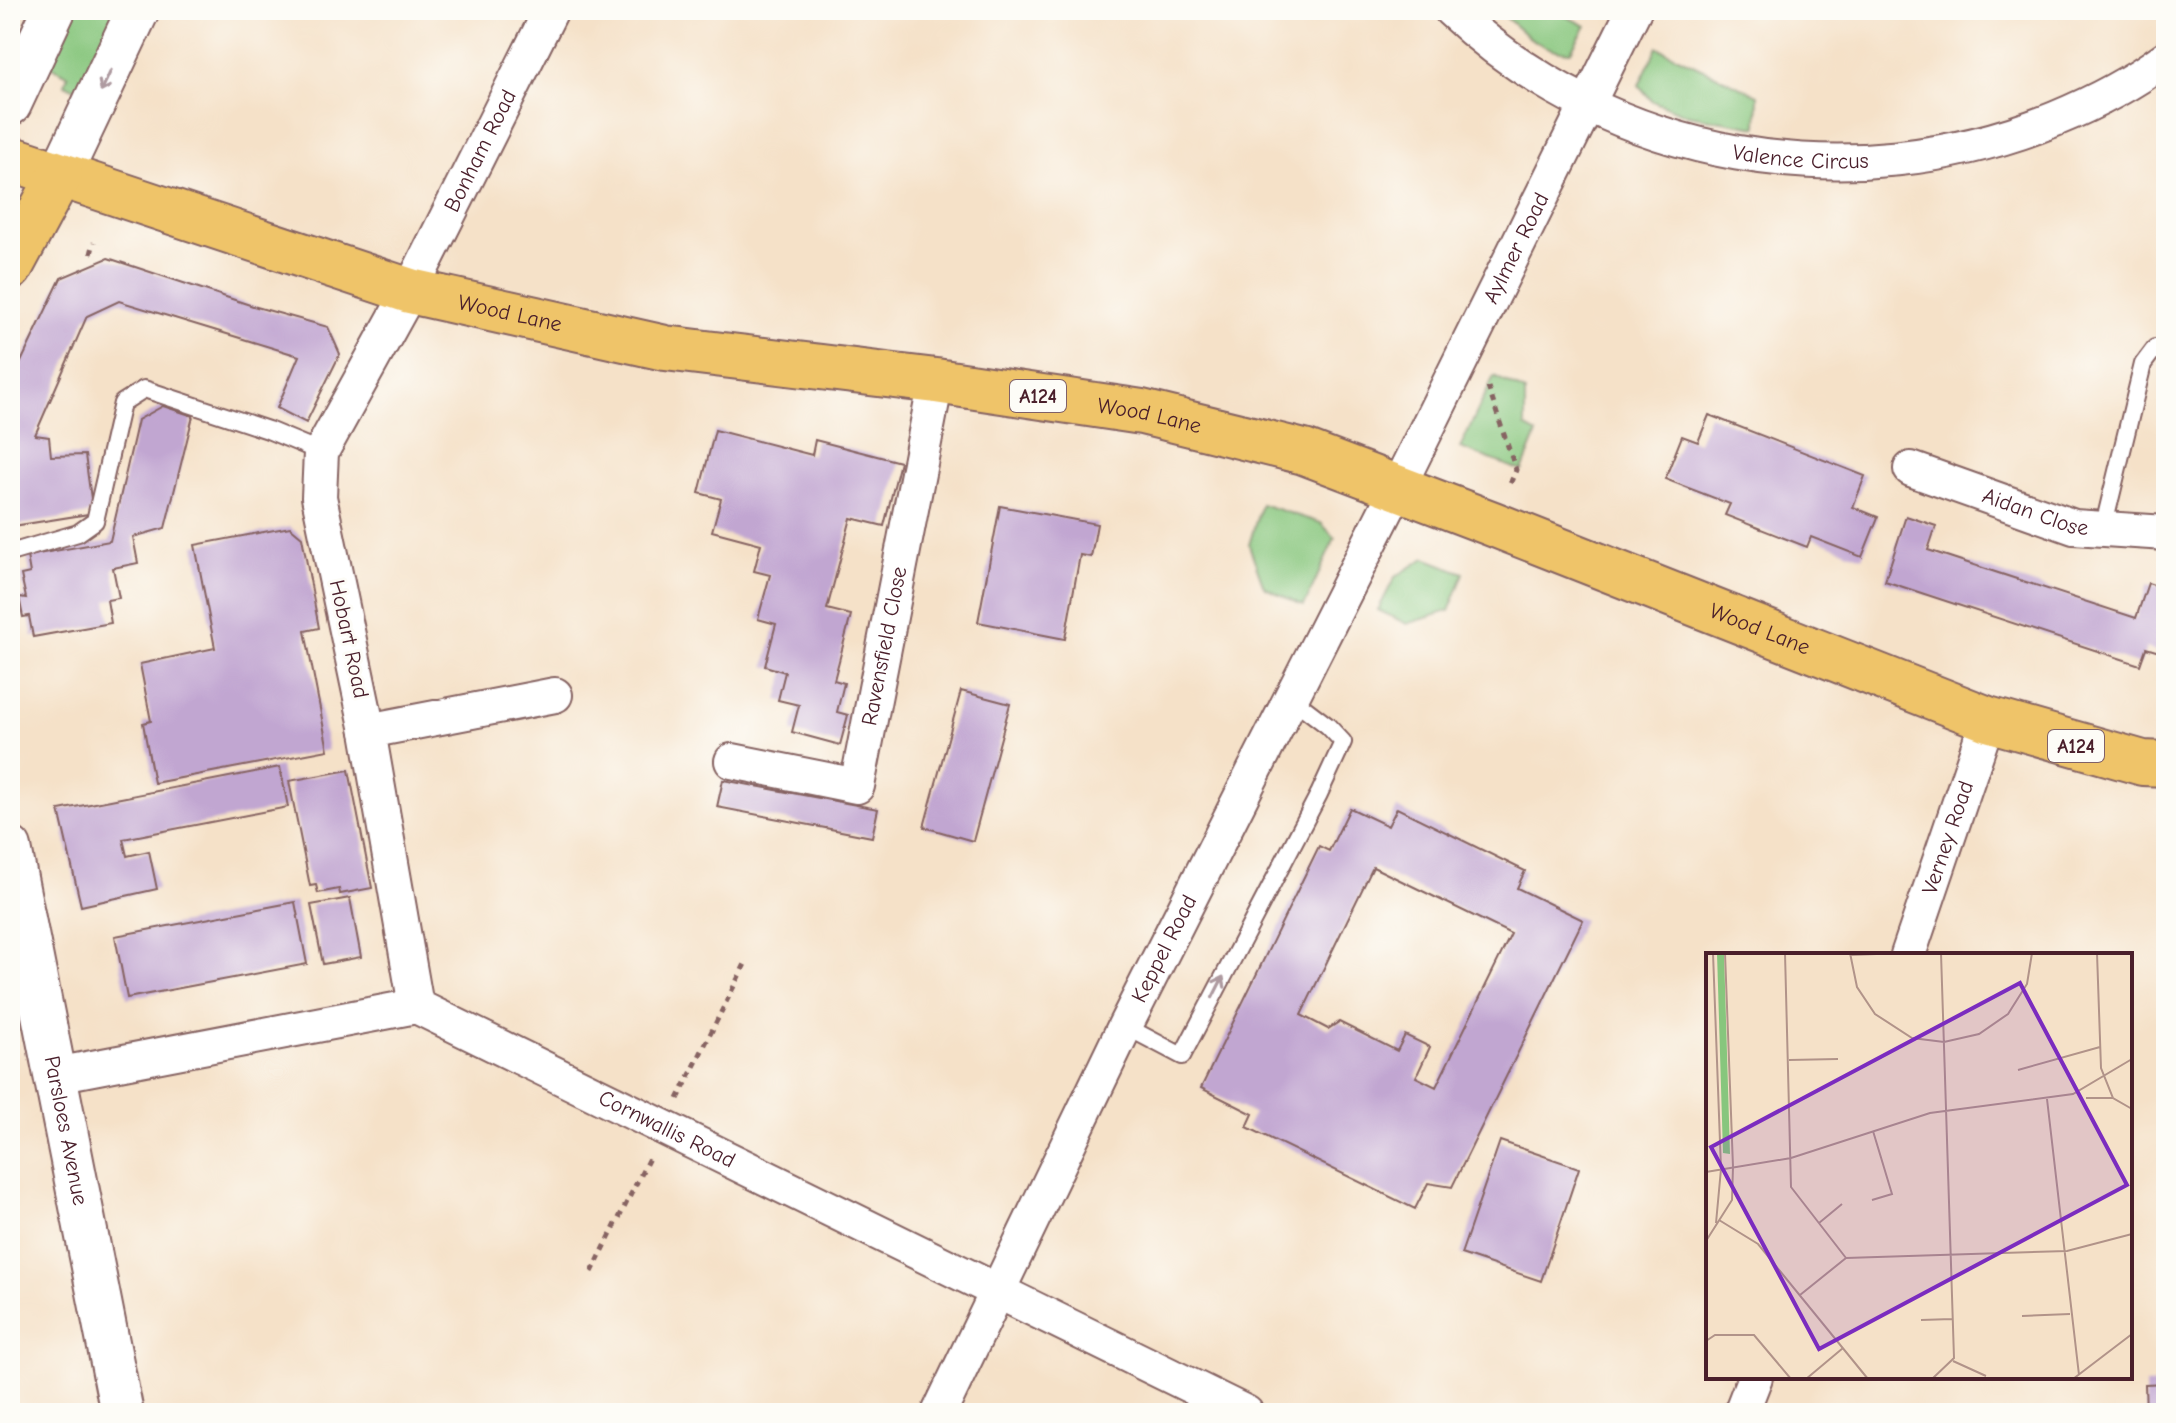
<svg xmlns="http://www.w3.org/2000/svg" width="2176" height="1423" font-family="'Comic Neue',sans-serif">
  <style>
    .green { fill: #87c67d; stroke: #687254; stroke-width: 2 }
    .building { fill: #c1a6d1; fill-rule: evenodd }
    .lines { fill: none; stroke-linecap: round; stroke-linejoin: round }
    .service-casing { stroke: #866362; stroke-width: 20 }
    .minor-casing { stroke: #866362; stroke-width: 38 }
    .tertiary-casing { stroke: #866362; stroke-width: 46 }
    .primary-casing { stroke: #866362; stroke-width: 48 }
    .path { stroke: #866362; stroke-width: 5; stroke-dasharray: 6 6; stroke-linecap: butt }
    .service { stroke: #fff; stroke-width: 16 }
    .minor { stroke: #fff; stroke-width: 34 }
    .tertiary { stroke: #fff; stroke-width: 42 }
    .primary { stroke: #efc469; stroke-width: 44 }
    .oneway { stroke: #ae9aa0 }
    .labels { text-anchor: middle; dominant-baseline: central; stroke-width: 6; stroke-linejoin: round; paint-order: stroke }
    .shield { fill: #fdfcf7; stroke: #806168; stroke-width: 2 }
    .shield-label { font-size: 20px; font-weight: bold; fill: #4a1f2b }
    .street-label { font-size: 22px; fill: #4a1f2b; stroke: #fdfcf7 }
    .inset-road { fill: none; stroke: #b19389; stroke-width: 2 }
    .view { fill: #7b2cbf; fill-opacity: 0.15; stroke: #7b2cbf; stroke-width: 4 }
    .inset-edge { fill: none; stroke: #4a1f2b; stroke-width: 4 }
  </style>
  <rect width="100%" height="100%" fill="#fdfcf7"/>
  <filter id="ink" filterUnits="userSpaceOnUse"><feTurbulence type="fractalNoise" baseFrequency=".0125" numOctaves="2"/><feDisplacementMap in="SourceGraphic" scale="16" xChannelSelector="R" yChannelSelector="G"/><feConvolveMatrix kernelMatrix="1 2 1 2 8 2 1 2 1" color-interpolation-filters="sRGB"/></filter>
  <filter id="wash" filterUnits="userSpaceOnUse"><feTurbulence type="fractalNoise" baseFrequency=".006" numOctaves="4" result="noise"/><feDisplacementMap in="SourceGraphic" scale="32" xChannelSelector="R" yChannelSelector="G"/><feGaussianBlur stdDeviation="1.8" result="paint"/><feColorMatrix in="noise" values="0 0 0 0 0 0 0 0 0 0 0 0 0 0 0 0 0 1.4 0 .05"/><feComposite in="paint" operator="in"/></filter>
  <g filter="url(#wash)">
    <rect width="100%" height="100%" fill="#f5e1c8"/>
    <!-- green -->
    <path class="green" d="M75 10H123L83 93 65 84 68 75 48 65Z
      M1498 10H1553L1586 26 1570 52C1538 51 1520 30 1498 10Z
      M1657 47 1758 95 1757 127 1688 115 1652 101 1639 85Z
      M1494 376 1525 392V427L1537 434 1522 471 1460 448Z
      M1261 504 1321 523 1335 538 1304 606 1264 587 1249 545Z
      M1425 558 1464 573 1449 611 1407 624 1378 610 1395 577Z"/>
    <g id="blocks">
      <!-- building -->
      <path class="building" d="M108 258 253 306 328 327 340 354 306 423 277 408 299 356 119 301 87 316 35 435 49 437 51 456 85 455 92 506 88 514 13 526 10 514V385L61 278Z
        M163 406 193 416 165 528 133 537 138 563 113 568 119 598 107 600 111 623 33 637 29 616 23 617 19 597 26 598 21 575 30 573 27 556 110 541 138 420Z
        M1709 415 1865 476 1853 507 1878 517 1862 557 1811 537 1807 547 1725 515 1730 504 1665 479 1682 436 1698 442Z
        M715 430 812 455 815 440 900 462 884 526 851 518 827 609 851 615 834 680 844 683 837 712 848 715 840 745 792 732 799 705 778 700 785 672 765 666 776 624 758 619 770 575 754 571 761 544 712 531 721 499 699 493Z
        M1000 506 1097 524 1091 557 1080 555 1065 639 978 622Z
        M1906 516 1936 526 1928 550 2136 618 2148 583 2166 589V654L2146 648 2140 665 1885 581Z
        M290 527 302 537 319 628 305 631 328 750 154 783 143 723 151 721 140 664 215 648 195 545Z
        M961 691 1010 704 973 841 924 827Z
        M280 767 288 807 123 839 127 856 149 851 157 889 81 906 59 810Z
        M349 770 372 888 340 894 339 889 318 893 316 885 310 886 289 781Z
        M723 780 878 809 872 837 717 807Z
        M1350 808 1388 826 1397 808 1525 871 1517 888 1583 920 1452 1187 1428 1183 1415 1209 1247 1127 1253 1114 1201 1088 1319 846 1329 851ZM1373 867 1511 934 1436 1087 1416 1077 1430 1047 1405 1035 1397 1051 1339 1022 1328 1029 1301 1015Z
        M350 898 361 957 323 964 311 905Z
        M295 902 307 964 127 998 115 936Z
        M1500 1141 1579 1168 1541 1281 1461 1254Z
        M2166 1383V1413H2146L2145 1384Z"/>
    </g>
  </g>
  <g filter="url(#ink)">
    <use href="#blocks" fill-opacity="0" stroke="#866362" stroke-width="2"/>
    <g class="lines">
      <defs>
        <path id="service" d="M2103 529 2143 364 2155 348 2166 347
          M10 553 78 533 95 521 122 403 144 389 268 430 321 452
          M1125 1026 1182 1056 1319 794 1343 742 1328 726 1290 697"/>
        <g id="minor">
          <path id="s1" d="M1451 10C1612 162 1851 202 2055 119 2094 103 2132 83 2166 58"/>
          <path id="s2" d="M1911 469 2074 527 2166 533"/>
          <path d="M368 731 555 695"/>
          <path id="s3" d="M732 761 857 786 936 381"/>
          <path id="s4" d="M1908 955 1988 719"/>
          <path id="s5" d="M416 1006 368 731 319 497 321 452 410 291 551 10"/>
          <path id="s6" d="M56 1075 416 1006 1246 1413"/>
          <path id="s7" d="M939 1413 1125 1026 1398 487 1634 10"/>
          <path d="M1741 1413 1755 1377"/>
        </g>
        <g id="tertiary">
          <path d="M10 104 54 10"/>
          <path d="M60 175 138 10"/>
          <path id="s8" d="M10 848 122 1413"/>
        </g>
        <g id="primary">
          <path id="s9" d="M10 158 410 291 665 348 936 381 1142 412 1304 452 1493 524 1988 719 2143 763 2166 764"/>
          <path d="M10 268 60 175"/>
        </g>
      </defs>
      <!-- service casing -->
      <use href="#service" class="service-casing"/>
      <!-- minor casing -->
      <use href="#minor" class="minor-casing"/>
      <!-- tertiary casing -->
      <use href="#tertiary" class="tertiary-casing"/>
      <!-- primary casing -->
      <use href="#primary" class="primary-casing"/>
      <!-- path -->
      <path class="path" d="M91 254 94 242
        M1488 387 1516 470 1510 484
        M10 659 15 658
        M678 1099 745 964
        M592 1272 649 1158"/>
      <!-- service -->
      <use href="#service" class="service"/>
      <!-- minor -->
      <use href="#minor" class="minor"/>
      <!-- tertiary -->
      <use href="#tertiary" class="tertiary"/>
      <!-- primary -->
      <use href="#primary" class="primary"/>
    </g>
    <!-- one-way arrows -->
    <defs><path id="oneway-shaft" d="M-6 0H5M1.5-3L5.5 0L1.5 3" fill="none" stroke-width="1.6" stroke-linecap="round" stroke-linejoin="round" transform="scale(2)"/></defs>
    <g class="oneway">
      <use href="#oneway-shaft" transform="translate(106 81) rotate(115)"/>
      <use href="#oneway-shaft" transform="translate(1218 987) rotate(-63)"/>
    </g>
  </g>
  <g class="labels">
    <!-- shield labels -->
    <g class="shield">
      <rect x="1010" y="380" width="56" height="32" rx="6"/>
      <rect x="2048" y="730" width="56" height="32" rx="6"/>
    </g>
    <g class="shield-label">
      <text x="1038" y="396">A124</text>
      <text x="2076" y="746">A124</text>
    </g>
    <!-- street labels -->
    <g class="street-label">
      <text stroke="none"><textPath href="#s5" startOffset="904">Bonham Road</textPath></text>
      <text stroke="none"><textPath href="#s1" startOffset="388">Valence Circus</textPath></text>
      <text stroke="none"><textPath href="#s7" startOffset="1300">Aylmer Road</textPath></text>
      <text stroke="none"><textPath href="#s9" startOffset="524">Wood Lane</textPath></text>
      <text stroke="none"><textPath href="#s9" startOffset="1172">Wood Lane</textPath></text>
      <text stroke="none"><textPath href="#s2" startOffset="132">Aidan Close</textPath></text>
      <text stroke="none"><textPath href="#s9" startOffset="1820">Wood Lane</textPath></text>
      <text transform="translate(349 639) rotate(78)">Hobart Road</text>
      <text stroke="none"><textPath href="#s3" startOffset="270">Ravensfield Close</textPath></text>
      <text stroke="none"><textPath href="#s4" startOffset="124">Verney Road</textPath></text>
      <text stroke="none"><textPath href="#s7" startOffset="516">Keppel Road</textPath></text>
      <text stroke="none"><textPath href="#s6" startOffset="646">Cornwallis Road</textPath></text>
      <text stroke="none"><textPath href="#s8" startOffset="288">Parsloes Avenue</textPath></text>
    </g>
  </g>
  <!-- overview -->
  <g transform="translate(1706 953)">
    <rect width="426" height="426" fill="#f5e1c8"/>
    <path d="M11 0H18L24 201 17 200Z" fill="#87c67d"/>
    <path class="inset-road" d="M7 0 15 216M19 0 27 214M79 0 85 234 140 305M144 0 151 34 169 61 206 85 238 89 273 81 302 61 321 31 326 0M391 0 395 115 407 145 426 156M144 2 197 0M83 107 132 106M312 117 394 94M380 145H407M341 146 373 422M0 219 85 205 224 160 367 141 426 106M166 247 186 241 167 178M13 267 52 291 162 426M10 270 15 216M113 270 136 251M0 288 26 247 27 214M94 342 140 305 361 298 426 281M316 363 364 361M215 367 246 366M0 388 9 382H48L85 426M247 408 280 423M100 426 137 395M226 426 248 405 235 0M367 426 426 381"/>
    <path class="view" d="M314 30 421 232 113 396 5 194Z"/>
    <rect width="426" height="426" class="inset-edge"/>
  </g>
  <!-- margin -->
  <rect width="2176" height="1423" fill="none" stroke="#fdfcf7" stroke-width="40"/>
</svg>
